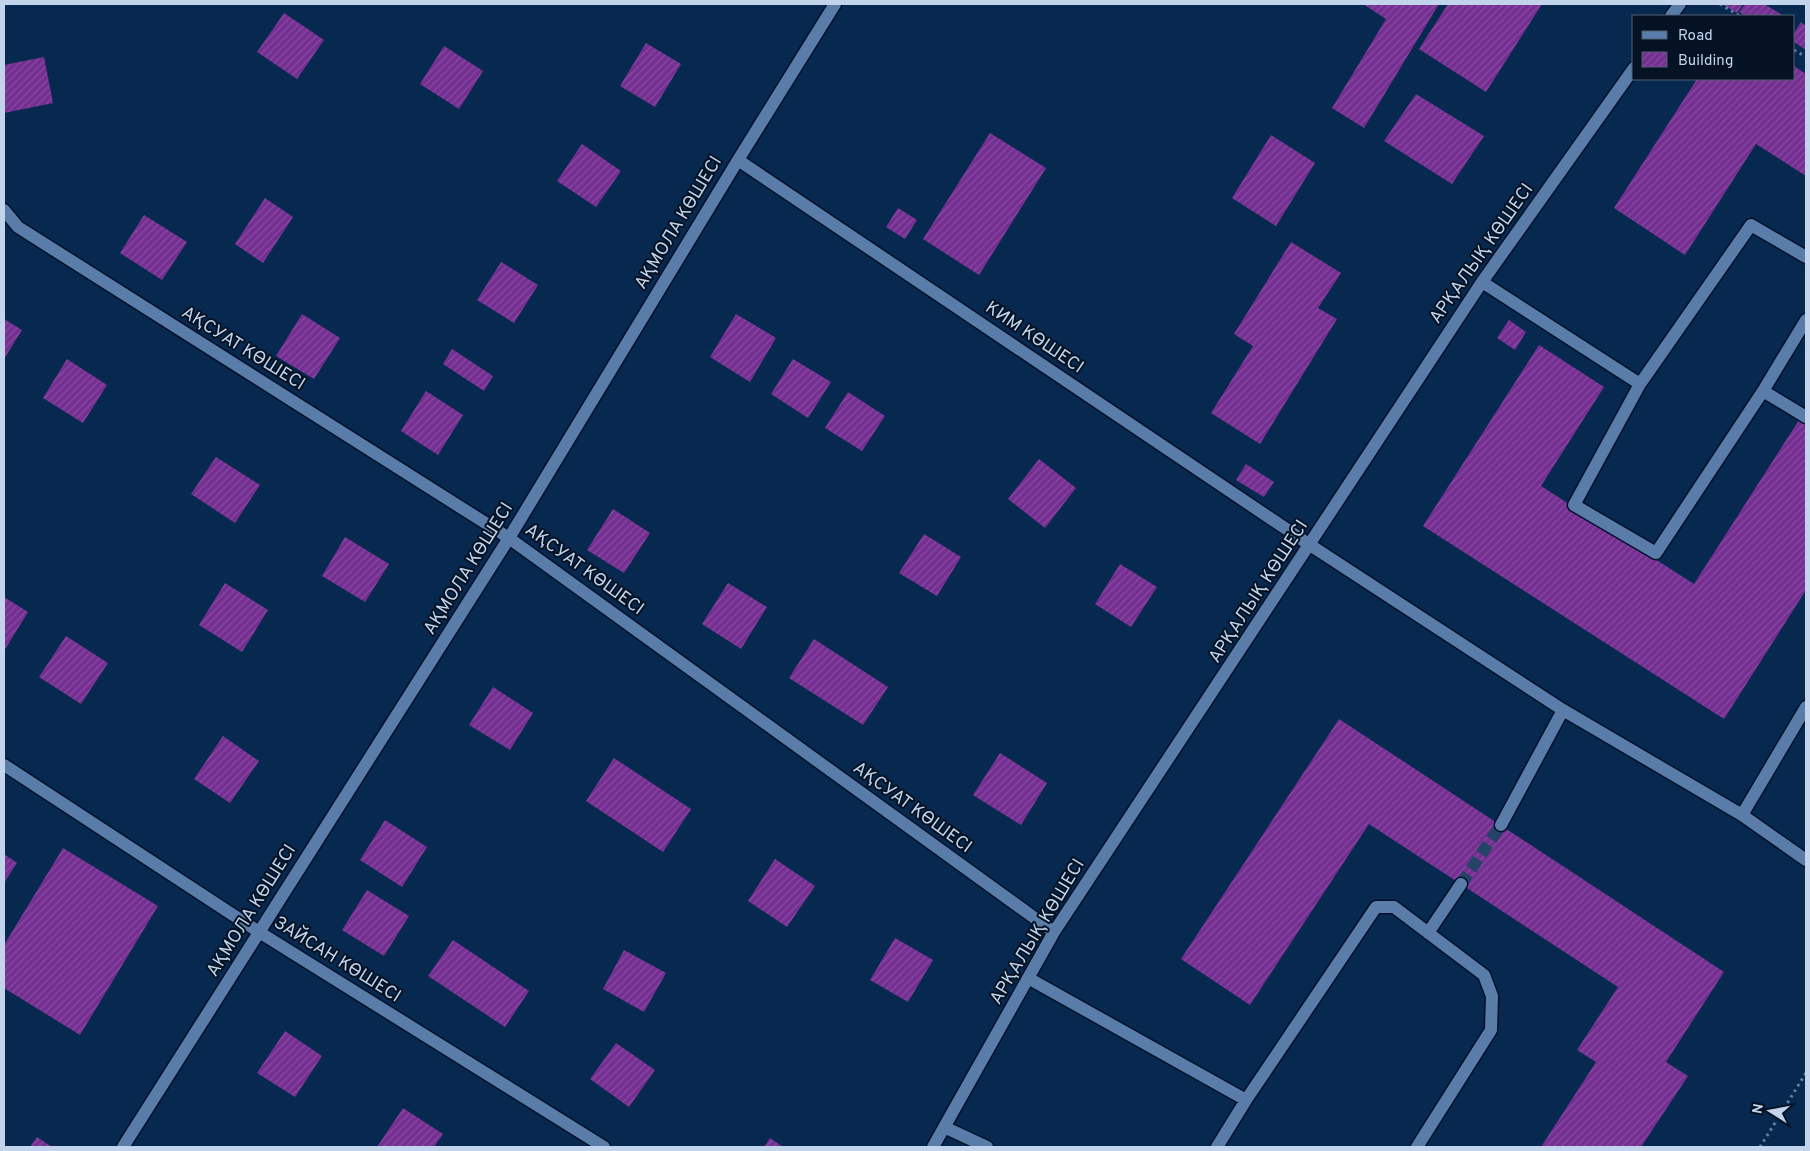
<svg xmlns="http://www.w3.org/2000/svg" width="1810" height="1151" font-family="Overpass,sans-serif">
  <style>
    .building { fill: url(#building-hatch) }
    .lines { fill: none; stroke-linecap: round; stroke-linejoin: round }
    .minor-tunnel { stroke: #244367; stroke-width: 12; stroke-dasharray: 12 6; stroke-linecap: butt }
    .minor-casing { stroke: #00112d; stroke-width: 15 }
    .path { stroke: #647e9d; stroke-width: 3; stroke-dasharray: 2.5 4; stroke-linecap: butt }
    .minor { stroke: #597ca8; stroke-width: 12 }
    .labels { text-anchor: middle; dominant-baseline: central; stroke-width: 4; stroke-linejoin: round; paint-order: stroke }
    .street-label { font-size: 18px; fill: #c1d4ec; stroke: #051223 }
  </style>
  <defs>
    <pattern id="building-hatch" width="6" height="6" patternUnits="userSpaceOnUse" patternTransform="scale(1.25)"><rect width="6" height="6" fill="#752e91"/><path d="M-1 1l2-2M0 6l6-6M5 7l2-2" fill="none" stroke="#874ba1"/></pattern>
  </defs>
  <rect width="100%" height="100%" fill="#08294f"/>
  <!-- building -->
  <path class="building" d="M1363 4H1439L1364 128 1332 108 1386 19Z
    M1448 4H1542L1486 92 1419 49Z
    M1722 4H1743L1737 13Z
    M1745 4H1764L1784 16H1745L1739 12Z
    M284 13 324 40 297 79 257 52Z
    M1801 22 1806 26V50L1794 42V33Z
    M646 43 681 64 655 107 620 86Z
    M444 46 483 71 459 109 420 84Z
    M44 57 53 103 4 113V65Z
    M1794 66 1806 74V176L1756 144 1685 255 1614 208 1697 79H1794Z
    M1416 94 1484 136 1452 184 1384 141Z
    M990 133 1046 168 979 275 923 239Z
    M1271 135 1315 163 1276 226 1232 198Z
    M582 144 621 171 596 207 557 181Z
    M265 198 293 217 263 263 235 244Z
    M898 208 917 220 905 239 886 227Z
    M144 215 187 242 162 280 120 253Z
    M1291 242 1341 273 1318 308 1337 319 1260 444 1211 413 1253 346 1234 334Z
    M501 262 538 285 514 323 477 300Z
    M302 314 340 338 314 379 276 356Z
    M736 314 776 338 750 382 710 357Z
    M4 319 22 330 4 359Z
    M1509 320 1526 332 1515 350 1497 338Z
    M1539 345 1604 387 1541 486 1694 584 1806 409V590L1724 719 1423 526Z
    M452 349 493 376 484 391 443 364Z
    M67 359 107 385 83 423 43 398Z
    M793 359 831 382 808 418 771 394Z
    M426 391 463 415 438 455 401 431Z
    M848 392 885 416 862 451 825 428Z
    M216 457 260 485 235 523 191 494Z
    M1039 459 1076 488 1045 528 1008 499Z
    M1246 464 1274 482 1264 497 1236 480Z
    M613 509 650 533 624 573 587 550Z
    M924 534 961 557 937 596 899 573Z
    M345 537 389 564 365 602 322 576Z
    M1120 564 1157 587 1131 627 1095 604Z
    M225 583 268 610 242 652 199 625Z
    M728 583 767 607 741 649 702 624Z
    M4 597 28 612 4 651Z
    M66 636 108 663 81 704 39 677Z
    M814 639 888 687 863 725 789 678Z
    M493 687 533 713 510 750 469 725Z
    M1339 719 1724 972 1666 1062 1688 1076 1641 1147H1541L1596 1062 1577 1050 1618 987 1369 824 1250 1005 1181 959Z
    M223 736 259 761 230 803 194 779Z
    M1000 753 1047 783 1021 825 973 795Z
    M614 758 691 809 663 852 586 801Z
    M385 820 427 847 402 887 360 860Z
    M63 848 158 906 80 1035 4 988V945Z
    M4 854 17 863 4 883Z
    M775 859 815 886 787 927 748 901Z
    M367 890 409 916 384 956 342 930Z
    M895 938 933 960 908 1002 870 980Z
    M453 940 529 991 505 1027 428 976Z
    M624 950 666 973 644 1012 603 989Z
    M285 1031 322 1056 295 1097 257 1073Z
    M616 1043 655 1070 629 1107 590 1079Z
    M403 1108 443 1134 434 1147H377Z
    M37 1137 52 1147H30Z
    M770 1138 783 1147H764Z"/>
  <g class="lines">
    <!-- minor-tunnel -->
    <path class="minor-tunnel" d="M1461 884 1501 825"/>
    <defs>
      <path id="minor" d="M1671 16 1680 4
        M738 160 1310 545 1563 710 1742 815 1806 860
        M4 210 18 227 509 538 1054 932
        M1806 257 1751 225 1640 384 1574 505 1656 553 1763 391 1806 320
        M1482 282 1640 384
        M1763 391 1806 417
        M4 765 259 932 604 1147
        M1742 815 1806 707
        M1501 825 1563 710
        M1428 933 1461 884
        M1028 978 1246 1100
        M944 1127 987 1147
        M123 1147 509 538 738 160 835 4
        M933 1147 1054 932 1482 282 1634 68
        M1217 1147 1246 1100 1376 907H1394L1484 975 1492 996 1491 1030 1417 1147"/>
    </defs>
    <!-- minor casing -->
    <use href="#minor" class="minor-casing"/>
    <!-- path -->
    <path class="path" d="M1720 4 1740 16
      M1794 50 1806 57
      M1760 1147 1806 1073"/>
    <!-- minor -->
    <use href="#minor" class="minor"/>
  </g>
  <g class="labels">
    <!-- street labels -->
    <g class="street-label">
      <text transform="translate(679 223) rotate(-59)">АҚМОЛА КӨШЕСІ</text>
      <text transform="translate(1482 254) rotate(-55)">АРҚАЛЫҚ КӨШЕСІ</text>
      <text transform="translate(1034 338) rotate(34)">КИМ КӨШЕСІ</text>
      <text transform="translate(243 349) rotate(32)">АҚСУАТ КӨШЕСІ</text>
      <text transform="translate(469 569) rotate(-58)">АҚМОЛА КӨШЕСІ</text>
      <text transform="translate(584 570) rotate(36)">АҚСУАТ КӨШЕСІ</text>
      <text transform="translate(1259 592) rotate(-57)">АРҚАЛЫҚ КӨШЕСІ</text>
      <text transform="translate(912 808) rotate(36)">АҚСУАТ КӨШЕСІ</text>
      <text transform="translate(252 911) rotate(-58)">АҚМОЛА КӨШЕСІ</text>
      <text transform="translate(1038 932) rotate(-59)">АРҚАЛЫҚ КӨШЕСІ</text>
      <text transform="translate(337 960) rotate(32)">ЗАЙСАН КӨШЕСІ</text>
    </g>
  </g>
  <!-- border -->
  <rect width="1810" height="1151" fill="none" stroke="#c1d4ec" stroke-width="10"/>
  <!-- legend -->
  <rect x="1632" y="15" width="162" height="65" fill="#051223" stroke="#506073"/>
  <rect x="1642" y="31" width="25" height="8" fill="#597ca8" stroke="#506073"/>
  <text x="1678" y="40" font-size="15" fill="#c1d4ec">Road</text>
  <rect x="1642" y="52" width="25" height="15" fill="url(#building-hatch)" stroke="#506073"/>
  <text x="1678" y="65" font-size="15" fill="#c1d4ec">Building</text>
  <!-- north arrow -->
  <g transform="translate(1770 1111) rotate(281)" stroke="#051223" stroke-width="4" paint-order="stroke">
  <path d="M0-4L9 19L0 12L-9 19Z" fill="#c1d4ec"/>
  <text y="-8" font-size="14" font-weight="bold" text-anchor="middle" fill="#c1d4ec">N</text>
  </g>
</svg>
